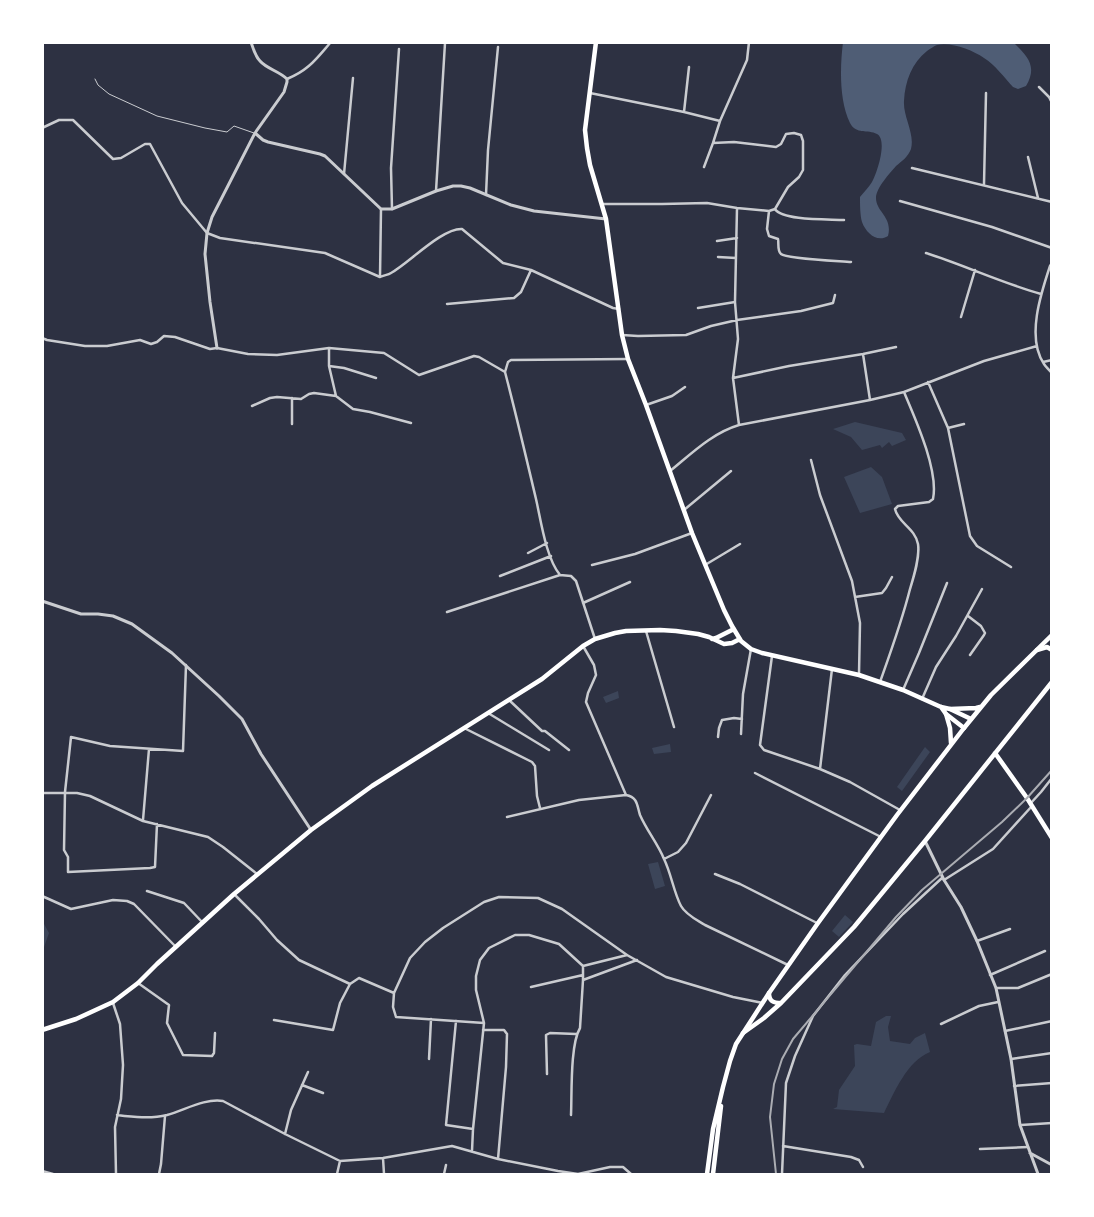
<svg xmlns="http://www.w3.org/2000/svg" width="1094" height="1217" font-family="Helvetica,sans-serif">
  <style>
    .green { fill: #3c4559 }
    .water { fill: #4f5d75 }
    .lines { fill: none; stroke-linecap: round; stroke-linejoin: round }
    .service { stroke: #caccd0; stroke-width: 1 }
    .minor { stroke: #caccd0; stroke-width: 2.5 }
    .tertiary { stroke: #caccd0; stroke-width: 3 }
    .primary { stroke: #fff; stroke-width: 4.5 }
    .trunk { stroke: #fff; stroke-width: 4.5 }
    .rail { stroke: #abadb3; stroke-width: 2 }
  </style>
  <rect width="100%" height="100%" fill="#2d3142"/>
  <!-- green -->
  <path class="green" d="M855 422 902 433 906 440 892 446 889 442 882 448 880 445 862 450 851 437 833 429Z
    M871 467 882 477 892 504 860 513 844 477Z
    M618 691 619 698 606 703 603 697Z
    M670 744 671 752 654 754 652 748Z
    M925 747 930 752 902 791 897 787Z
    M658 862 665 886 655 889 648 864Z
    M845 915 853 922 839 937 832 931Z
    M43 922 49 933 43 950Z
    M886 1016H891L888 1027 890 1041 910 1044 915 1038 925 1033 930 1052C907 1061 894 1093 884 1113L833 1109 837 1107 839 1090 855 1066 854 1045 857 1044 871 1046 876 1022Z"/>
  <!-- water -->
  <path class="water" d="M843 42 1014 43C1027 56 1038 66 1026 86L1018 89 1013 87C1004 77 995 65 984 58 972 50 952 42 937 45 934 46 930 49 927 51 912 63 905 81 904 101 903 117 915 133 911 149 908 157 902 161 896 166 890 173 876 188 876 198 876 212 893 217 888 236 877 243 866 233 862 222 860 215 860 204 860 197 864 192 869 187 872 182 877 173 888 140 877 134 868 129 856 135 850 123 839 100 840 67 843 42Z"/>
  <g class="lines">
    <!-- service -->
    <path class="service" d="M95 79 98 85 109 94 157 116 205 128 227 132 234 126 254 133"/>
    <!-- minor -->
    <path class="minor" d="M287 79C309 70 316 59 331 42
      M1039 87 1049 97 1052 103
      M590 93 684 112 720 121 747 60 749 42
      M684 112 689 67
      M42 128 59 120H73L113 159 121 158 145 144H150L182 203 207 233 220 238 325 253 380 277C384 275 388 275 391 273 409 263 442 228 462 229L503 263 531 270 613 308 619 309
      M1028 157 1038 198
      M704 167 713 143 720 121
      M912 168 1052 202
      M344 174 353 78
      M984 184 986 93
      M436 191 445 43
      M486 195 488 150 498 47
      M900 201 992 227 1052 248
      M602 204H662L707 203 737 208 769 211 775 209 788 187 799 177 803 170V141L801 135 794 133 786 134 781 144 776 147 734 142 713 143
      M737 208 735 302 738 339 733 378 739 425
      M392 209 391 168 399 49
      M775 209C783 221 829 219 844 220
      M769 211 767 229 769 236 778 239C779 243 777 251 781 254 787 259 840 261 851 262
      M717 241 737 238
      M926 253C964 265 1002 283 1041 294
      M718 257 736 258
      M1052 263 1050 266C1041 293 1026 338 1044 364 1046 367 1049 370 1052 373
      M380 277 381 209
      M447 304 514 298 521 292 531 270
      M698 308 735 302
      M961 317 975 270
      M622 335 638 336 686 335 711 326 737 320 801 311 833 303 835 295
      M42 338 47 340 85 346H107L140 340 151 344 157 342 164 336 175 337 210 349 217 348 248 354 277 355 329 348 384 353 419 375 474 356 479 357 505 372 508 362 511 360 628 359
      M329 348V366L336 396 353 409 370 412 411 423
      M863 354 870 400
      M1043 362 1052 360
      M329 366 344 368 376 378
      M505 372C516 414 526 457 536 499 541 521 546 558 560 575L571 576 576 581 595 639
      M733 378 789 366 863 354 896 347
      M928 382 948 428 964 424
      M646 405 672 396 685 387
      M252 406 270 398 277 397 301 399 309 394 314 393 336 396
      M292 424V398
      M948 428 970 536 977 546 1011 567
      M811 460 820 495 852 581 860 623 859 674
      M670 471C691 454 712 433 739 425L870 400 904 392 984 361 1037 346
      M684 510 731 471
      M528 553 547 543
      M592 565 635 554 692 533
      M705 565 740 544
      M500 576 551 556
      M855 597 882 593 886 588 892 577
      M583 603 630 582
      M447 612 560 575
      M968 616 981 626 985 633 984 635 970 655
      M646 631 674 727
      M583 646 594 665 596 675 588 693 586 702 626 795C638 797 637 806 640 815 647 831 658 844 664 859 671 873 674 893 681 906 686 915 697 920 705 925L788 965
      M772 656 760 745 764 750 820 769 850 782 900 810
      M880 682C891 651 902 621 910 589 914 576 920 557 918 544 915 528 898 523 895 509L898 506 929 502 933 499C939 471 915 418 904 392
      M903 690 919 653 947 583
      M922 699 936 667 956 636 982 589
      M509 700 542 731H545L569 750
      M488 713 549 750
      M464 728 532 762 535 766 537 796 540 808
      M741 734 743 694 751 649
      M718 737 719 728 722 720 734 718 742 719
      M820 769 832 669
      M755 773 881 837
      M42 793H77L90 796 143 821 208 837 223 847 257 874
      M1030 804 1041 792 1052 778
      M507 817 579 800 626 795
      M143 820 149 749
      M157 824 155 867 150 868 68 872V857L64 850 65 792 71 737 110 746 183 751 186 665
      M664 859 678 852 686 843 711 795
      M715 874 740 884 817 923
      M944 880 993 849 1032 806
      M147 891 184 903 203 923
      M234 894 259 919 277 940 299 960 350 984 359 978 394 993 410 958 425 942 443 928 484 902 499 897 538 898 562 909 627 955 666 977 733 997 763 1003
      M42 896 71 909 113 900 127 901 134 904 176 947
      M977 941 1010 929
      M990 975 1045 951
      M583 980 637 960
      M138 983 169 1005 167 1023 183 1055 212 1056 214 1053 215 1033
      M531 987 583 975
      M996 988H1018L1052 974
      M394 993 393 1007 396 1017 484 1023
      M113 1003 120 1024 123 1065 121 1099 115 1127 116 1174
      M274 1020 333 1030 340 1003 350 984
      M456 1021 446 1125 473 1129
      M941 1024 979 1006 998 1002
      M483 1030H504L507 1034 506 1067 498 1159
      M1005 1031 1052 1021
      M429 1059 431 1019
      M1011 1059 1052 1053
      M547 1074 546 1035 550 1033 576 1034
      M302 1085 323 1093
      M1014 1086 1052 1083
      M117 1115C133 1117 151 1119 167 1115 185 1110 205 1098 223 1101L285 1134 340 1161 383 1158 452 1146 498 1159 558 1171 578 1174 610 1167H623L631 1174
      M571 1115C572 1093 570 1045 580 1028L583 980V966L627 955
      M1021 1125 1052 1123
      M285 1134 291 1110 308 1072
      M783 1146 851 1157 859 1160 863 1167
      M980 1149 1028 1147
      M472 1151 473 1129 484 1023 476 990V976L480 960 489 948 515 935H529L559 944 583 966
      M383 1158 384 1174
      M42 1171 53 1174
      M159 1174 161 1164 165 1116
      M337 1174 340 1161
      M444 1174 446 1165
      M782 1174 786 1083 795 1056 813 1016 845 975 903 914 942 878"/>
    <!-- tertiary -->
    <path class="tertiary" d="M255 133 263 140 268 142 320 154 325 156 381 209H392L436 191 453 186H461L470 188 511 205 534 211 606 219
      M217 348 210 302 205 254 207 233 212 217 255 133 284 92 287 82V79C279 71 267 69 260 61 255 56 253 48 251 42
      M42 601 81 614H98L113 616 132 624 172 653 219 696 242 719 261 754 311 830
      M925 841 944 880 961 907 977 941 996 988 1011 1059 1020 1125 1038 1174
      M1030 1153 1052 1165"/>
    <!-- primary -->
    <path class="primary" d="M596 42 585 130 587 148 590 165 606 219 622 335 628 359 646 405 692 533 724 610 732 626 741 641 751 649 762 653 859 675 903 690 941 707 950 709 971 719
      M712 639 716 638 734 629
      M1037 650 1047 647 1052 650
      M941 707 946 714 964 728
      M995 753 1027 798 1052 838
      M769 993C769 1001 773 1003 781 1003
      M42 1030 76 1019 113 1002 138 983 157 964 234 894 311 830 372 786 542 679 583 646 595 639 615 633 626 631 660 630 676 631 698 634 709 637 724 644 732 643 740 639
      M743 1033 764 1018 781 1003 854 927 925 841 1052 682"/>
    <!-- trunk -->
    <path class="trunk" d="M950 709 976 708 980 707
      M946 714 950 728 951 743
      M707 1174 713 1129 723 1087 730 1061 736 1044 769 993 818 923 897 815 964 728 991 695 1052 635
      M713 1174 721 1106"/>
    <!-- rail -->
    <path class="rail" d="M776 1174 770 1117 774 1084 782 1059 793 1039 896 917 922 890 1002 822 1027 798 1052 770"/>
  </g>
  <!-- border -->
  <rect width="1094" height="1217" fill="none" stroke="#ffffff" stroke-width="88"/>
</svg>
